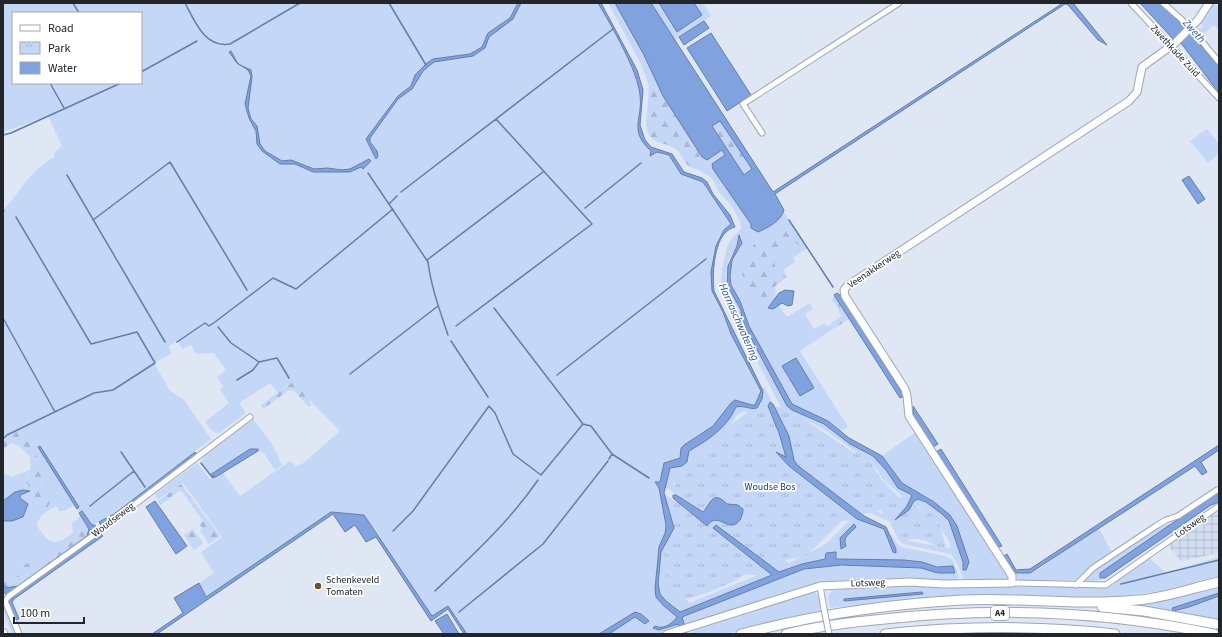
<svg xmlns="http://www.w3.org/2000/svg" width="1222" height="637" font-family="'Source Sans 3',sans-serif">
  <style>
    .industrial { fill: url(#industrial-grid) }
    .grass { fill: #c4d7f7; fill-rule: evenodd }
    .forest { fill: url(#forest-firs) }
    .park { fill: url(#park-tufts) }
    .water { fill: #80a3df; stroke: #647da9; fill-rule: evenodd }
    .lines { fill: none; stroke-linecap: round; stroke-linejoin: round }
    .stream { stroke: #647da9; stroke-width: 1.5 }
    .street-casing { stroke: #9fa7b3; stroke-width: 7 }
    .secondary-casing { stroke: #9fa7b3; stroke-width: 9 }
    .primary-casing { stroke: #9fa7b3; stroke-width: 10 }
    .highway-casing { stroke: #9fa7b3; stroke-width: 11 }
    .street { stroke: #fff; stroke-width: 5 }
    .secondary { stroke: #fff; stroke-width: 7 }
    .primary { stroke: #fff; stroke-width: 8 }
    .highway { stroke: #fff; stroke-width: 9 }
    .street-bridge-casing { stroke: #9fa7b3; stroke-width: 7; stroke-linecap: butt }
    .street-bridge { stroke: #fff; stroke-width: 5 }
    .poi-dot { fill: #6d5425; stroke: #fff; stroke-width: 1.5 }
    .labels { text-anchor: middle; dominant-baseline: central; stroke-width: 3.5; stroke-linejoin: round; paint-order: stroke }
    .shield { fill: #fff; stroke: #64666a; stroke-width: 1 }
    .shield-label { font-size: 9px; font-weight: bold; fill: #22252a }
    .street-label { font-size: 10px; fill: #22252a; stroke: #fff }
    .park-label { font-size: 10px; fill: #143b81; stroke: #fff }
    .poi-label { font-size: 10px; fill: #22252a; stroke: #fff; text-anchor: start }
    .water-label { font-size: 11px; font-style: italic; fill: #2a539b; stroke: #fff }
  </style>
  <defs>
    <pattern id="industrial-grid" width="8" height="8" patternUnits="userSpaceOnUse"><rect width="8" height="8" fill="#d1ddf1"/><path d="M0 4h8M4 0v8" fill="none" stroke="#b3becf"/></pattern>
    <pattern id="forest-firs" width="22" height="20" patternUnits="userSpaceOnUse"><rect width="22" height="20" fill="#c4d7f7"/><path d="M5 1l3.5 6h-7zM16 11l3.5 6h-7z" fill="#a8b8d4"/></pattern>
    <pattern id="park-tufts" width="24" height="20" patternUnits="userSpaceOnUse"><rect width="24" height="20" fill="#c4d7f7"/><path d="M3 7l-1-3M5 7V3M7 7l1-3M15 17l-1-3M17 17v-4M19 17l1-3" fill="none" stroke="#a8b8d4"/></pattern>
  </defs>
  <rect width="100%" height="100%" fill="#dfe7f4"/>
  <!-- industrial -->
  <path class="industrial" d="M1217 511 1219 515V553L1181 561 1168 545Z"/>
  <!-- grass -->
  <path class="grass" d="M3 3H518L510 18 488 33 482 47 470 54 433 59 427 63 415 75 411 86 398 96 366 139 374 154 377 151 370 142V138L398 99 412 89 423 71 433 62 473 56 485 48 489 37 513 19 521 3H598C612 27 638 68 640 95 643 120 629 130 651 151L650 155 657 152 669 155 679 172 703 182 731 225 724 230 716 246 711 272 712 290 723 312 731 334 761 391 755 405H752L735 400 713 426 697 436 681 450 679 459 666 461 660 482 655 484 659 488 666 525 657 559 656 597 677 617 679 626 659 634H609L635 617 645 624 649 622 637 612 599 634H467L448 606 432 617 364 515 331 512 206 597 199 583 214 573 201 552 222 537 183 483 158 499 155 494 197 463 210 479 223 473 240 496 290 461 296 466 302 464 340 431 296 386 288 384 278 393 270 383 239 403 246 413 218 434 211 430 205 422 229 403 220 389 223 386 217 377 226 370 214 353 196 354 191 345 182 349 178 341 169 346 171 354 154 363 170 391 184 400 211 439 106 519 92 525 82 512 79 513 74 505 64 511H59L56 506C48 511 38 515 37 526 50 545 53 547 73 533L72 523 81 516 86 524C82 529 77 537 72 541 57 554 37 564 17 565L22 573 14 578 7 577 3 572V475L7 474 11 477 27 471 26 481 36 500 38 511 47 509 37 465 30 469 31 466 30 458 34 460 37 458 29 442 5 438 3 441V206L5 208 9 204C22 187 34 168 54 157L55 152 62 146 48 116 3 132ZM13 13H141V83H13ZM256 131H258L260 144 265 151 282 161 291 160 314 169 327 168 342 170 350 169 364 163 361 167 350 172H313L295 164H280L257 144Z
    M608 3H615L644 55 660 90 649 86 641 64Z
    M651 3H659L677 32 702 15 694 3H703L711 16 675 40Z
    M1213 3 1219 8V31L1214 25 1205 33 1196 31V27L1201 29 1202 28 1203 25 1199 23Z
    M1207 129 1219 144V153L1208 163 1190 141Z
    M722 150 725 156 712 164 718 176 751 224 782 217 784 212 807 248 794 257 795 262 783 270 787 277 775 286 776 300 769 305 776 307 778 305 787 317 810 303 813 309 805 314 814 329 825 323 827 327 830 324 833 329 800 351 848 427 841 431 828 421 793 405 789 399 749 326 740 301 731 285 730 277 732 260 741 247 738 239 737 246 729 259 726 276 727 285 741 310 742 321 749 334 787 406 792 410 824 424 850 444 873 456 886 470 895 484 903 491 912 495 907 506 911 507 916 499C925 499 944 512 949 521 954 530 962 554 963 565L969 562 953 518 944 509 902 483 882 456 916 432 1009 577 1008 580 963 579 957 563 951 554 903 544 898 539 890 522 866 511 790 425 740 328 732 305 721 284 722 269 727 247 733 237 741 229 740 221 731 205 719 192 712 178 699 170 700 162 699 152 704 159ZM798 416 822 428 856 452 871 460 883 479 902 496 882 514 870 508ZM917 506C928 509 947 535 951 546L950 548 908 541Z
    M762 387 765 388 773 404 770 402 768 404 867 523 884 529 893 552 897 550 890 535H892L898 545 901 547 945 556 952 559 959 576 957 580 942 581 920 579H889L831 581 807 586 684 625 681 617 804 569 821 566 841 565 921 568 938 573 953 566 937 567 922 562 904 560 836 559V552C819 563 797 565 779 572L716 526 714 529 773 575 680 613 666 601 660 594 658 584 661 552 674 528 664 493 706 526 692 504 665 487 670 468 689 457 688 451C708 440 727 428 736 407 744 404 749 409 757 408L763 391ZM744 411 751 413 850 520 826 544 789 563 673 484 696 454 721 435 732 423 737 415ZM667 573 758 575 689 603Z
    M251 416 272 444 282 465 275 470 264 453 258 451V449H250L210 475 201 464 204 456Z
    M1176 521 1100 573V578L1102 579 1095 581H1085V579L1090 574 1156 529Z
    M1098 527 1112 552 1076 580H1019L1015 574 1030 573 1042 567Z
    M1219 557V577L1160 591 1112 597 902 600 830 608C828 601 826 594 834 590L912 584 938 586 1104 587 1111 586 1149 558 1166 573Z
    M1219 584V620L1215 622 1110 605Z
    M813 591 819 596 821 611 775 620 726 634H687L708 624Z
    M3 605 4 607 16 634H12L3 610Z"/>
  <!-- forest -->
  <path class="forest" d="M649 86 660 90 699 152 700 162 699 170C679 165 686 155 674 148 666 143 656 144 649 136L646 125Z
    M720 121 752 169 744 175 712 126Z
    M788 225 796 235 799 246 793 239 786 236 774 261 776 271 787 277 775 286 774 296 761 308 746 289 742 273 754 244Z
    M834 295 849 319 833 329 830 324 842 316 839 313 838 307 832 301Z
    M291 383C298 385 310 397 311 405L309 407 294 391 289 390 263 409 261 405Z
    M21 430 35 452 37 458 34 460C25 455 24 446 11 443L3 449C3 436 11 435 21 430Z
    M37 465 52 498 47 509 38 512 36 500 26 481 27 471Z
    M181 484 220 536 209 544 200 530 202 528 199 524 203 521 182 492 179 491 161 505 158 501Z
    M86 524 89 529 87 536 18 586 5 588 3 584V572L7 577 14 578 22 573 17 565C36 564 57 554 72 541 77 537 82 529 86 524Z
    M193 529 202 541V544L194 550 184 535Z"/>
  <!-- park -->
  <path class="park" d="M763 405 787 408 853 452 869 456 878 475 903 502 936 514 946 547C936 548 932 542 922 540 913 537 910 542 898 536L897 526 880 510 865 514 858 520 842 521 805 557C786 558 770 566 752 570 747 572 741 577 736 580 717 589 697 599 675 600L666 586 664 548 670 533 669 509 676 503 674 469C684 462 694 456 704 448 724 431 739 415 763 405Z"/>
  <!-- water -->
  <path class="water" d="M518 3H521L513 19 489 37 485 48 473 56 434 62 423 71 412 89 398 99 370 138V142L377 151 378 156 376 159 366 139 398 96 411 86 415 75 427 63 433 59 470 54 482 47 488 33 510 18Z
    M598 3H601L637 70 643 90 640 125 645 140 651 147 672 154 684 172 702 178 707 182 713 194 730 215 735 227C732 228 729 229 726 232 714 243 712 275 714 291L763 391 762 399 757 408C750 410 744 405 736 407 727 428 708 440 689 451L687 462 682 466 670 468 664 493 674 528 661 552 658 584 660 594 666 601 680 612 772 575 713 528 716 525 779 572 802 564 825 559 826 553 836 552V559L904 560 922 562 937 567 953 566 955 573H938L921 568 841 565 804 569 682 617 687 634H682L678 624 659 630 653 628 655 626C663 630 672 624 677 617L663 605 656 597 655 589 659 547 665 533 666 525 659 488 655 482H660L664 463 680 458 681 448 684 445 713 426 731 403 735 400 752 405H755L761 391 731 334 723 312 712 291 711 272 716 246 724 230 731 224 703 182 681 174 669 155 657 152 650 156 651 151C628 130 643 120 640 95 638 71 611 25 598 3Z
    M615 3H651L773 192 1063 3H1073L1107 45 1098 40 1068 5 1065 4 775 194 784 210C782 220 768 228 758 232L751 228V224L713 169 712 164 725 155 722 150 707 160 702 157 663 96 644 55ZM720 121 752 169 744 175 712 126Z
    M659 3H694L702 15 677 32Z
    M1140 3H1160L1190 33 1219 67V93L1181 43 1173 39Z
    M704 21 709 28 684 45 679 37Z
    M711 33 751 95 727 111 687 48Z
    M231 51 238 64 251 70 252 77 248 108 251 119 257 126 260 144 265 151 282 161 291 160 314 169 327 168 342 170 350 169 369 159 371 161 363 169 361 167 350 172H313L295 164H280L262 151 257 144 256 131 249 118 245 104 251 76 248 70 237 63 229 52Z
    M1189 176 1205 199 1198 204 1182 180Z
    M739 235 742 243 732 260 730 277 731 285 740 301 749 326 792 404 828 421 849 438 882 456 902 483 934 502 950 515 957 526 969 562 966 570H963V562L949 521 942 514 926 502 918 499 914 501 909 510 895 520 907 506 912 495 898 488 886 470 873 456 850 444 824 424 792 410 787 406 749 334 742 320 741 310 727 285 728 266 737 246Z
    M785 290 794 291 792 305 788 306 782 303 773 309 768 308 779 293Z
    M837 293 840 295 904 396 900 398 834 295Z
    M796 358 814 388 800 396 782 366Z
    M770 402 773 404 789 436 794 460 797 465 864 516 886 527 896 549V553L893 552 884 529 857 519 789 466 776 452 786 457 779 433 768 406Z
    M913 406 938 444 933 447 913 415Z
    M1219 445V450L1201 462 1207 472 1202 475 1195 466 1030 573H1016L1004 556 1007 554 1016 570 1030 569Z
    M40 446 79 507 77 509 38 447Z
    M250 449H258V451L219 475 213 478 210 475Z
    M941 449 1002 546 998 547 936 452Z
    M195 452 197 454 102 527 99 522 114 514Z
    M23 490 30 491 20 495V498L28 504 23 517 12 521H3V501L15 492Z
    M1219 491V502L1211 505 1105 578H1100V573Z
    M673 495H676L703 512C711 504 712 489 727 504L738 505 743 509C743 516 739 526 730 525 722 523 714 515 707 526L673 498Z
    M155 501 187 546 176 554 146 507Z
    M82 511 92 525H95L98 530 7 595 3 592V584L6 588 18 586 87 536 89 529 79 513Z
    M331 512 364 515 432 616 448 606 467 634H464L448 609 431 621 376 537 366 542 355 525 345 532 333 514 157 634H152L183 613 174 598 199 583 206 597Z
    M854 524 856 527C850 534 842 537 846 546L841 549 840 538Z
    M101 534 103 536 14 599 12 602 19 619 16 620 8 603 16 593Z
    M922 592 923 594 844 601V599Z
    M1219 593V596L1189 607 1173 611 1172 608Z
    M635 612 641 614 649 621 645 624 635 617 609 634H599Z
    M447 614 459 634H444L435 621Z"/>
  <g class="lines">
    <!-- stream -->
    <path class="stream" d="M73 3 79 13
      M185 3C195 22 205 48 230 44L300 3
      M389 3 426 65
      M141 72 197 41
      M50 83 64 108
      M3 135 11 133 121 83
      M368 173 428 262C431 287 440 311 448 335
      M67 175 165 342
      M401 192 613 29
      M389 204 397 196
      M585 208 641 163
      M3 212 4 211
      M93 220 170 162 247 290
      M789 220 833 287
      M427 260 543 172
      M494 308 583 424 591 426 612 454 649 478
      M3 318 55 412
      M456 326 592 224 496 119
      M218 327 231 343 259 362 277 358 289 378
      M451 341 488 397
      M177 342 205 323 209 326 215 322 273 278 296 289 393 209
      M350 374 438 306
      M557 375 706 259
      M237 380 253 370 259 362
      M3 439 7 435 94 393 113 390 155 363 137 332 91 344 16 217
      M121 452 145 487
      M609 459 612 454
      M201 463 212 477 214 476
      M90 506 134 471
      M393 531 413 511 489 406 495 413 513 454 541 475 583 424
      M1121 584 1219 560
      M435 591C472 556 509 522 538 480
      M459 612 543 544 608 461"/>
    <defs>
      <path id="street" d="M1131 3 1219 98
        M1163 3 1190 27 1219 62
        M762 133 743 104 899 3
        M1012 583 1106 585 1219 506
        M1076 585 1093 568 1156 526 1166 520 1178 516 1217 490
        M820 586 824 609
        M19 634 5 601 9 596 101 530 250 417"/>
      <path id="secondary" d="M667 634 820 586 910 582 944 584 1012 583V576L909 416 907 396 905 389 845 296 844 290 847 286 1129 101 1137 92 1142 67 1175 43 1198 20 1209 3"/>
      <path id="primary" d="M3 633V634"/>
      <path id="highway" d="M1102 607 1144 611 1216 624
        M741 634C814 615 887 604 962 600 1020 597 1079 606 1137 600 1165 598 1192 588 1219 582
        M786 634C818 626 852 622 885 619 995 607 1106 611 1214 634
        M885 634C961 626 1039 625 1115 634"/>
    </defs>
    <!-- street casing -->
    <use href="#street" class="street-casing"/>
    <!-- secondary casing -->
    <use href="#secondary" class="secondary-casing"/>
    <!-- primary casing -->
    <use href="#primary" class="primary-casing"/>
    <!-- highway casing -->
    <use href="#highway" class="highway-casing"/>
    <!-- street -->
    <use href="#street" class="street"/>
    <!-- secondary -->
    <use href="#secondary" class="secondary"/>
    <!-- primary -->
    <use href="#primary" class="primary"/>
    <!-- highway -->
    <use href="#highway" class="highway"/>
    <defs>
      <path id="street-bridge" d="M824 609 829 634"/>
    </defs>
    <!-- street-bridge casing -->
    <use href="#street-bridge" class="street-bridge-casing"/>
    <!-- street-bridge -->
    <use href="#street-bridge" class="street-bridge"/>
  </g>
  <!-- markers -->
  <circle class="poi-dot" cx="318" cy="586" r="4"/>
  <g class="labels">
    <!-- shield labels -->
    <rect class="shield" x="991" y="606" width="18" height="14" rx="3"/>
    <g class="shield-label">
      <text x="1000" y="613">A4</text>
    </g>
    <!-- street labels -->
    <g class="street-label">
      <text transform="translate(1175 51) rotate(47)">Zwethkade Zuid</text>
      <text transform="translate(874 269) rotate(-34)">Veenakkerweg</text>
      <text transform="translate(113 520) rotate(-37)">Woudseweg</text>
      <text transform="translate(1190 526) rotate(-35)">Lotsweg</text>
      <text transform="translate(868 583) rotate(-2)">Lotsweg</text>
    </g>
    <!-- park labels -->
    <g class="park-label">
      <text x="770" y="487">Woudse Bos</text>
    </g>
    <!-- poi labels -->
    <g class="poi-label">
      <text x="326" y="580">Schenkeveld<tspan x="326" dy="12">Tomaten</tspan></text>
    </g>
    <!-- water labels -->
    <g class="water-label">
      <text transform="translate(1194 31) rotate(48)">Zweth</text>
      <text transform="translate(739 322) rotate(66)">Harnaschwatering</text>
    </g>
  </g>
  <!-- border -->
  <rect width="1222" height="637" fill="none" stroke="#22252a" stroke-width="8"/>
  <!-- legend -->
  <rect x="12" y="12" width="130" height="72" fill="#ffffff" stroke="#a7a8aa"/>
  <rect x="20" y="25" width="20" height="6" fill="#ffffff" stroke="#a7a8aa"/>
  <text x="48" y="32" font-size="12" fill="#22252a">Road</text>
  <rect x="20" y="42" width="20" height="12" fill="url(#park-tufts)" stroke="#a7a8aa"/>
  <text x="48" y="52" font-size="12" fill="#22252a">Park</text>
  <rect x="20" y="62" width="20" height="12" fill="#80a3df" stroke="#a7a8aa"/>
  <text x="48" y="72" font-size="12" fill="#22252a">Water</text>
  <!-- scale -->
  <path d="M14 617v6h70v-6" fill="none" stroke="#22252a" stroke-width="2"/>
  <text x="20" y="617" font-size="12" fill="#22252a" stroke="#ffffff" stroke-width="3" paint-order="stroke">100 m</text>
</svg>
